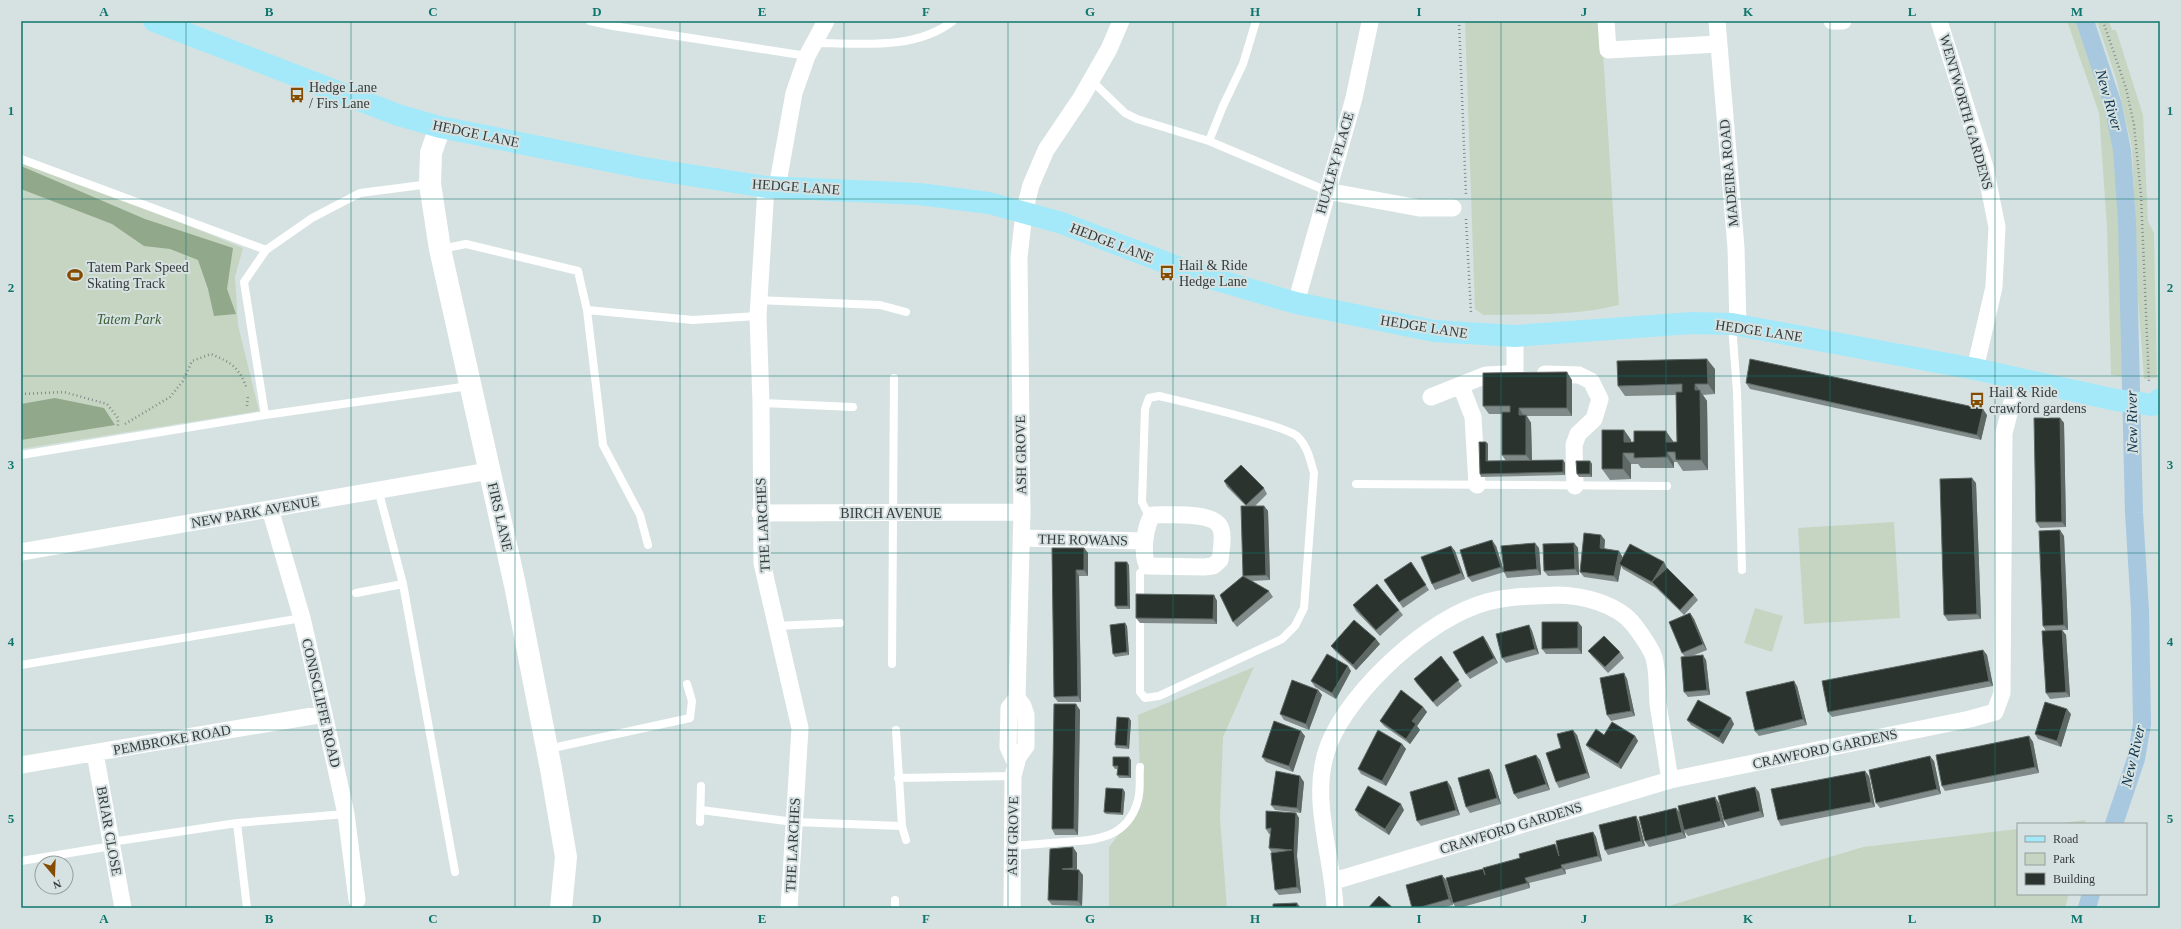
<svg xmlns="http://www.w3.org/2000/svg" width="2181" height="929" font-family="Georgia,serif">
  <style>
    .green { fill: #c6d5c2 }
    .forest { fill: #91a88b }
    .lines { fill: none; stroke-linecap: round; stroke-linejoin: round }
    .canal { stroke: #a8c8e0; stroke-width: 18 }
    .path { stroke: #838a8a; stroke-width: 2.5; stroke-dasharray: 1 3; stroke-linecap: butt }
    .lane { stroke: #fff; stroke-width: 8 }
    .street { stroke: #fff; stroke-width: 17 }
    .secondary { stroke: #fff; stroke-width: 22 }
    .primary { stroke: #a4e9fa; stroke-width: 22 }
    .wall { fill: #808a88 }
    .shaded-wall { fill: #5e6864 }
    .building { fill: #2b332f; stroke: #5e6864 }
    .grid { fill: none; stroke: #0f766e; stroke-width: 1; stroke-opacity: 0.55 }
    .labels { text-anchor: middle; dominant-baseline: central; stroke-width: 4; stroke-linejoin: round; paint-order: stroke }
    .poi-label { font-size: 14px; fill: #363a3a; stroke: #d6e2e1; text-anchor: start }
    .street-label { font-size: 14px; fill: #363a3a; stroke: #d6e2e1 }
    .park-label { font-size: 14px; font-style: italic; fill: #3d6035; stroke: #d6e2e1 }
    .water-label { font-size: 15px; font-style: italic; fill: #0c344e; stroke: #d6e2e1 }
    .neatline { fill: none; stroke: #0f766e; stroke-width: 1.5 }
    .grid-label { font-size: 13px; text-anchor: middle; font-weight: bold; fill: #0f766e }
  </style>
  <rect width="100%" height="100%" fill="#d6e2e1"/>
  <!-- green -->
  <path class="green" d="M1465 21H1601L1619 305C1575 316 1528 314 1483 315L1475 309Z
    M2067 21H2078L2114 142 2119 174 2122 376 2111 375 2107 227 2099 113Z
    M2097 21H2109L2112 30H2116L2143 115 2148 221 2154 233 2157 378 2144 379 2138 298 2132 148 2117 82Z
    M21 157 243 248 235 277 238 325 259 411 21 449Z
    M1894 522 1900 618 1804 624 1798 528Z
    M1755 608 1783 616 1772 652 1744 643Z
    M1254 667 1223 737 1220 818 1227 908H1109V847L1141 806 1138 715Z
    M2086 820 2085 824H2055Z
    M2018 829V894H2069L2065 908H1662L1863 847Z"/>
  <!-- forest -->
  <path class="forest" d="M21 166 145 219 233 248 227 289 236 314 214 316 208 289 198 260 170 249 144 246 112 224 21 189Z
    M55 398 104 408 115 425 21 440V404Z"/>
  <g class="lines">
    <!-- canal -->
    <path class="canal" d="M2085 21 2113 105 2122 150 2127 222 2134 513 2140 610 2142 724 2136 759 2114 824
      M2087 908 2091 894"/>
    <!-- path -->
    <path class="path" d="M1459 21 1466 196
      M2103 21 2126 88 2134 125 2141 195 2149 383
      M1466 219 1471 313
      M21 394 64 392 107 404 118 418V428
      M247 406 248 396
      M125 424 170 397 183 381 192 361 211 354C232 363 239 367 247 389"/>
    <!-- lane -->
    <path class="lane" d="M590 21 613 26 807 56
      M814 43C860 43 914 51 953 21
      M1091 80 1125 113 1137 119 1209 141 1327 191
      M1209 141 1223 106 1243 64 1256 21
      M21 159 266 250
      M441 249 466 244 578 271 587 310
      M758 300 880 305 906 312
      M1732 325 1737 392 1742 570
      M761 403 853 407
      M265 415 244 282 266 250 312 218 360 193 430 184
      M21 455 265 415 469 386
      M1356 484 1667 486
      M378 489 403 584 455 872
      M648 545 640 515 603 445 587 310 693 320 758 316
      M1148 566 1140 573V692L1145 698 1159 696 1282 639 1295 626 1304 608 1314 473C1310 460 1308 447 1298 437 1289 426 1180 401 1159 396L1149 398 1145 409 1142 502 1150 518
      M356 593 403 584
      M776 626 840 623
      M892 664 894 378
      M21 665 302 618
      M896 730 902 826 906 840
      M548 749 690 718 692 701 687 684
      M898 778 1013 776
      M701 810 794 822 902 826
      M700 822 701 786
      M237 823 247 908
      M111 842 237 823 346 814
      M1013 846C1030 845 1048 843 1065 842 1097 840 1128 838 1138 800 1141 790 1139 777 1140 767
      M21 861 112 846
      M895 908V900"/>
    <!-- street -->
    <path class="street" d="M1606 21 1608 50 1719 44
      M1717 21 1736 248 1738 325
      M1832 21H1843
      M1939 21 1985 167 1997 227 1994 287 1975 369
      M766 187 758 316 761 403 762 563 800 728 789 908
      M777 188 794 93 807 56 826 21
      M1327 191 1419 208H1453
      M1296 303 1354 98 1370 22
      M1515 336V374
      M1545 374 1579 375 1591 381 1600 399 1594 419 1578 434 1574 445 1575 486
      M1461 386 1473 417 1477 485
      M1431 397 1486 375 1506 374
      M270 509 302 618 324 714 346 814 357 900
      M760 513 1022 512
      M1153 515C1169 515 1216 511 1221 529 1224 538 1221 551 1220 560L1213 566 1204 567 1148 566C1141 557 1145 523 1153 515Z
      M1021 538 1145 541
      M21 552 489 471
      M1017 698 1022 512 1019 258 1024 212 1031 185 1046 150 1081 98 1109 49 1121 21
      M95 753 123 908
      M21 765 324 714
      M1334 881 1670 780 1970 719 1995 712 2002 693 2004 433 2018 379
      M1012 908 1013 776 1018 757 1026 746V715L1023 706 1017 698 1009 708 1008 747 1016 764
      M1335 908C1333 855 1308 796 1329 744 1351 689 1430 617 1487 602 1510 596 1534 596 1557 595 1582 595 1618 604 1634 625 1640 633 1649 645 1653 655 1658 667 1657 690 1658 704 1662 729 1666 755 1670 780"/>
    <!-- secondary -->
    <path class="secondary" d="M440 127 431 153 430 184 440 249 515 585 551 769 566 857 561 908"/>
    <!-- primary -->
    <path class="primary" d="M154 21 398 115 440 127 644 168 766 187 919 194 989 203 1062 223 1193 273 1296 303 1434 331 1515 336 1692 323 1732 324 1975 369 2116 400 2153 405 2160 399"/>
  </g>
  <!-- wall -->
  <path class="wall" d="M1715 369V394L1703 395 1707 401 1708 470 1683 471 1677 462H1674V468H1641L1638 464H1631V479L1610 480 1602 469 1624 430 1631 440V442H1677L1676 395 1625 396 1618 386Z
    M1572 380V416H1527L1531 423 1532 460H1563L1565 463V475L1481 477 1480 474 1486 442 1488 444V461H1506L1502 455V414H1489L1483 406Z
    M1746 383 1987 415 1981 440 1750 389Z
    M2060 418 2064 423 2066 527 2040 528 2036 522Z
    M1590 461 1592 464V477H1579L1577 474Z
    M1224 481 1264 488 1267 494 1255 506H1264L1268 511 1270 580 1252 581 1269 591 1273 597 1237 627 1233 622 1243 576 1246 506 1227 487Z
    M1976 483 1981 619 1948 621 1944 615Z
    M1601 535 1605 540 1604 549 1622 556V558L1667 568V569L1694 595 1698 600 1684 615 1656 588 1623 569 1621 566 1618 582 1584 577 1580 572Z
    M2064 536 2068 630H2062L2066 635 2070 697 2050 699 2046 693V631L2043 626Z
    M1574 543 1578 548 1579 575 1548 576 1544 571Z
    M1451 546 1455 551 1465 579 1435 590 1432 584Z
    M1496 546 1503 568 1539 548 1541 575 1507 578 1504 572 1472 582 1468 577Z
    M1052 548H1084L1088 553V576H1079L1081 702H1058L1054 697Z
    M1411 562 1429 590 1403 608 1384 580Z
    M1129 565 1130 609H1117L1115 606Z
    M1214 595 1217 601V624L1140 623 1136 618Z
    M1353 605 1399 610 1403 615 1380 636 1356 611Z
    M1690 613 1694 619 1707 650 1692 656 1706 660 1710 695 1688 697 1684 692 1685 657 1682 653Z
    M1578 622 1582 627V654H1546L1542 649Z
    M1529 625 1532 631 1539 654 1506 663 1502 658Z
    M1127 626 1129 655 1115 657 1113 654Z
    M1483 636 1487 642 1498 663 1470 679 1466 674Z
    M1380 644 1356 670 1335 651 1331 646Z
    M1983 650 1987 655 1993 686 1832 717 1828 712Z
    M1588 651 1620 652 1624 658 1608 673 1592 656Z
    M1441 656 1462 686 1437 707 1417 684 1414 679Z
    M1351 671 1336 699 1315 687 1311 681Z
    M1624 673 1627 679 1635 716 1611 721 1607 715Z
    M1797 686 1807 725 1759 736 1755 731Z
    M1318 690 1322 695 1309 730 1284 720 1280 714Z
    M1423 707 1427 712 1417 726 1420 730 1410 744 1384 726 1380 721Z
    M1080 710 1078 835H1055L1052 829Z
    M2071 714 2061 747 2038 739 2035 734Z
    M1129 718 1131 721 1129 749 1116 748 1115 745Z
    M1687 720 1734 724 1723 744 1691 725Z
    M1577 735 1590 778 1559 788 1556 782 1561 748Z
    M1604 735 1635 736 1638 741 1621 769 1590 750 1586 745Z
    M1305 736 1293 772 1266 762 1262 757Z
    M2029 736 2033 742 2039 773 1945 791 1942 786Z
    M1402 744 1406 749 1386 786 1361 774 1358 769Z
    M1536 755 1540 760 1550 790 1518 799 1514 794Z
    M1131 760V778H1119L1117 775 1118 769H1115L1113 766Z
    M1934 761 1941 794 1880 808 1876 803Z
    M1489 769 1492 774 1501 804 1470 813 1466 807Z
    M1869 776 1875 807 1781 826 1778 820Z
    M1447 781 1451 787 1460 815 1421 826 1417 821Z
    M1304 782 1301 813 1275 810 1271 805Z
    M1125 792 1123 815 1106 814 1104 812Z
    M1759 792 1764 817 1728 826 1724 820Z
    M1719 803 1725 827 1688 836 1684 831 1686 838 1649 847 1645 841 1676 808 1680 813Z
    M1355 810H1404L1389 835 1359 816Z
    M1296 813 1299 818 1297 856 1301 893 1279 895 1275 890 1272 853 1269 848 1270 834H1269L1266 829Z
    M1636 816 1639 822 1645 846 1608 855 1605 850Z
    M1593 832 1596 837 1602 861 1565 870 1566 874 1529 883 1530 888 1459 908H1456L1453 903 1484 871 1520 858 1557 846Z
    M1077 853V870L1083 875 1082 906 1052 905 1048 900Z
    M1446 880 1453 905 1441 908H1412Z"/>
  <!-- shaded-wall -->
  <path class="shaded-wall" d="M1707 359 1715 369V394L1708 384Z
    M1567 372 1572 380V416L1567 408Z
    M1695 384 1707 401 1708 470 1701 460Z
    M1519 408 1524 416 1519 415Z
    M1983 409 1987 415 1981 440 1977 435Z
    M1526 415 1531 423 1532 463 1526 455Z
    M2060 418 2064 423 2066 527 2062 522Z
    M1624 430 1631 440V453L1624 442Z
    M1666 431 1673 441V452L1666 442Z
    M1486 442 1488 444V464L1486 461Z
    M1667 452 1674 462V468L1667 457Z
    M1623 453 1631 464V479L1623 469Z
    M1563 460 1565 463V475L1563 472Z
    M1590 461 1592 464V477L1590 474Z
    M1972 478 1976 483 1981 619 1977 614Z
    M1264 506 1268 511 1270 580 1266 575Z
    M2060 530 2064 536 2068 630 2064 625Z
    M1601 535 1605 540 1604 553 1600 548Z
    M1492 540 1496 546 1504 572 1501 567Z
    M1535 543 1539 548 1541 575 1537 569Z
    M1574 543 1578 548 1579 575 1575 569Z
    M1451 546 1455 551 1465 579 1461 573Z
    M1084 548 1088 553V576L1084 570Z
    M1619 551 1622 556 1621 565 1619 564 1621 566 1618 582 1614 576Z
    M1127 562 1129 565 1130 609 1128 606Z
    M1664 562 1667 568 1657 587 1652 582 1656 588 1652 582Z
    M1076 570 1079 576 1081 702 1078 696Z
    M1214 595 1217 601V624L1213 619Z
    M1690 613 1694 619 1707 650 1703 644Z
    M1578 622 1582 627V654L1578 648Z
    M1125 623 1127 626 1129 655 1127 652Z
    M1529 625 1532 631 1539 654 1535 649Z
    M2062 630 2066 635 2070 697 2066 692Z
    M1483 636 1487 642 1498 663 1494 658Z
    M1376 639 1380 644 1356 670 1353 665Z
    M1983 650 1987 655 1993 686 1989 681Z
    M1703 655 1706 660 1710 695 1707 690Z
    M1348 666 1351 671 1336 699 1332 693Z
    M1624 673 1627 679 1635 716 1631 711Z
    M1794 681 1797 686 1807 725 1803 719Z
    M1318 690 1322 695 1309 730 1306 724Z
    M1076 704 1080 710 1078 835 1074 829Z
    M1423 707 1427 712 1417 726 1420 730 1410 744 1406 739 1412 721Z
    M2067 709 2071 714 2061 747 2057 741Z
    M1129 718 1131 721 1129 749 1127 746Z
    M1731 718 1734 724 1723 744 1719 738Z
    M1573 730 1577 735 1590 778 1587 773Z
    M1301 731 1305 736 1293 772 1289 766Z
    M1635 736 1638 741 1621 769 1618 764Z
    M2029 736 2033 742 2039 773 2035 767Z
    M1402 744 1406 749 1386 786 1382 781Z
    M1536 755 1540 760 1550 790 1546 784Z
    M1930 756 1934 761 1941 794 1937 789Z
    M1129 757 1131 760V778L1129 776Z
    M1489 769 1492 774 1501 804 1497 798Z
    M1865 771 1869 776 1875 807 1871 802Z
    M1300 776 1304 782 1301 813 1297 808Z
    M1447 781 1451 787 1460 815 1456 810Z
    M1755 787 1759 792 1764 817 1760 811Z
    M1123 789 1125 792 1123 815 1121 813Z
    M1715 797 1719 803 1725 827 1721 821Z
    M1401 804 1404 810 1389 835 1385 829Z
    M1676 808 1680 813 1686 838 1682 832Z
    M1296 813 1299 818 1297 856 1301 893 1297 887 1294 851Z
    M1636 816 1639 822 1645 846 1641 841Z
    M1593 832 1596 837 1602 861 1598 856Z
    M1073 847 1077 853V874L1073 868Z
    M1561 865 1565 870 1566 874 1562 868Z
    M1079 870 1083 875 1082 906 1078 901Z
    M1442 875 1446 880 1453 905 1449 899Z
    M1525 878 1529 883 1530 888 1527 883Z
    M1297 903 1301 908H1297Z"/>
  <!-- building -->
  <path class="building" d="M1707 359 1708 384H1695V390H1700L1701 460H1676L1675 452H1667V457L1634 458V453H1623V469H1602V430H1624V442H1634V431H1666V442H1677L1676 392H1682V384L1618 386 1617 361Z
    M1750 359 1983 409 1977 435 1746 383Z
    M1567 372V408H1519V415H1526V455H1502V412H1510V406H1483V373Z
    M2034 418H2060L2062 522H2036Z
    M1479 442H1486V461L1563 460V472L1480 474Z
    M1576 461H1590V474H1577Z
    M1241 465 1264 488 1246 505 1224 481Z
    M1972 478 1977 614 1944 615 1940 479Z
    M1241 506H1264L1266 575 1243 576Z
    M2060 530 2064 625 2043 626 2039 531Z
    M1584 533 1601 535 1600 548 1619 551 1614 576 1580 572Z
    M1492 540 1501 567 1468 577 1460 550Z
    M1535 543 1537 569 1504 572 1501 546Z
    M1574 543 1575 569 1544 571 1543 544Z
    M1630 544 1664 562 1652 582 1619 564Z
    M1451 546 1461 573 1432 584 1421 557Z
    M1052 548H1084V570H1076L1078 696 1054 697Z
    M1115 562H1127L1128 606H1115Z
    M1411 562 1426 585 1399 602 1384 580Z
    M1667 568 1694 595 1680 610 1652 582Z
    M1243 576 1269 591 1233 622 1220 595Z
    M1377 584 1399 610 1376 630 1353 605Z
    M1136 594 1214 595 1213 619 1136 618Z
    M1690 613 1703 644 1682 653 1669 622Z
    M1354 620 1376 639 1353 665 1331 646Z
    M1542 622H1578V648L1542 649Z
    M1125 623 1127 652 1113 654 1110 625Z
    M1529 625 1535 649 1502 658 1496 634Z
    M2062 630 2066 692 2046 693 2042 631Z
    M1483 636 1494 658 1466 674 1453 652Z
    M1604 636 1620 652 1605 667 1588 651Z
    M1983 650 1989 681 1828 712 1822 681Z
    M1327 654 1348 666 1332 693 1311 681Z
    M1703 655 1707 690 1684 692 1681 657Z
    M1441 656 1459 680 1433 702 1414 679Z
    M1624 673 1631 711 1607 715 1600 678Z
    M1292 680 1318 690 1306 724 1280 714Z
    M1794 681 1803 719 1755 731 1746 692Z
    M1401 690 1423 707 1412 721 1416 724 1406 739 1380 721Z
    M1698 700 1731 718 1719 738 1687 720Z
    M2045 702 2067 709 2057 741 2035 734Z
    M1054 704H1076L1074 829H1052Z
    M1117 717 1129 718 1127 746 1115 745Z
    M1274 721 1301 731 1289 766 1262 757Z
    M1612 722 1635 736 1618 764 1586 745 1596 729 1604 735Z
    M1378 730 1402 744 1382 781 1358 769Z
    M1573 730 1587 773 1556 782 1546 753 1561 748 1557 734Z
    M2029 736 2035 767 1942 786 1936 755Z
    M1536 755 1546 784 1514 794 1505 765Z
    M1930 756 1937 789 1876 803 1869 770Z
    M1113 757H1129V776L1117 775 1118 766H1113Z
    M1489 769 1497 798 1466 807 1458 778Z
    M1276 771 1300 776 1297 808 1271 805Z
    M1865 771 1871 802 1778 820 1771 789Z
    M1447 781 1456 810 1417 821 1410 792Z
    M1368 786 1401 804 1385 829 1355 810Z
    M1755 787 1760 811 1724 820 1718 796Z
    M1106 788 1123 789 1121 813 1104 812Z
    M1715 797 1721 821 1684 830 1678 806Z
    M1676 808 1682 832 1645 841 1639 817Z
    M1266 811 1296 813 1294 851 1297 887 1275 890 1271 853 1292 850 1269 848 1271 828 1266 829Z
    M1636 816 1641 841 1605 850 1599 825Z
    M1593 832 1598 856 1561 865 1562 868 1525 878 1527 883 1453 903 1446 878 1483 869 1485 875 1483 868 1520 858 1519 854 1555 844 1559 856 1556 841Z
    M1073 847V868L1062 869 1079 870 1078 901 1048 900 1050 849Z
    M1442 875 1449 899 1417 908H1412L1406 885Z
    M1379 896 1393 908H1368Z
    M1297 903V908H1273V904Z"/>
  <!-- grid -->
  <path class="grid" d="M186 21V908M351 21V908M515 21V908M680 21V908M844 21V908M1008 21V908M1173 21V908M1337 21V908M1501 21V908M1666 21V908M1830 21V908M1995 21V908M21 199H2160M21 376H2160M21 553H2160M21 730H2160"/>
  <!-- icons -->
  <defs>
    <symbol id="bus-bare" viewBox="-9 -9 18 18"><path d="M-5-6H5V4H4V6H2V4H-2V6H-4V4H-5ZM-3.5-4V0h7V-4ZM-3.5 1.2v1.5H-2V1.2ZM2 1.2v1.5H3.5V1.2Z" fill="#854c00" stroke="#d6e2e1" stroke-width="2.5" paint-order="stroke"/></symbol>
    <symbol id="stadium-bare" viewBox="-9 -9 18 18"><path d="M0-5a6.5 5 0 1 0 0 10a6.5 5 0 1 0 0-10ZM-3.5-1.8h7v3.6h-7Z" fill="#854c00" stroke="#d6e2e1" stroke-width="2.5" paint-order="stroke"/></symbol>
  </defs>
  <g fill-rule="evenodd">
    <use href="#bus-bare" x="286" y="84" width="22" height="22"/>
    <use href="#bus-bare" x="1156" y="262" width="22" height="22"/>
    <use href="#stadium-bare" x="64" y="264" width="22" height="22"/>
    <use href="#bus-bare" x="1966" y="389" width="22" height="22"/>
  </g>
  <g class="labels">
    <!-- poi labels -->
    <g class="poi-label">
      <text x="309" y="87">Hedge Lane<tspan x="309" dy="16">/ Firs Lane</tspan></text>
      <text x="1179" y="265">Hail &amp; Ride<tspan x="1179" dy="16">Hedge Lane</tspan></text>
      <text x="87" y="267">Tatem Park Speed<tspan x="87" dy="16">Skating Track</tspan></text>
      <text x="1989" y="392">Hail &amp; Ride<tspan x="1989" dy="16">crawford gardens</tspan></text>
    </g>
    <!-- street labels -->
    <g class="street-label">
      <text transform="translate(1966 112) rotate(74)">WENTWORTH GARDENS</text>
      <text transform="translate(476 134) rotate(12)">HEDGE LANE</text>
      <text transform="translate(1335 163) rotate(-74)">HUXLEY PLACE</text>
      <text transform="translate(1729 173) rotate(-95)">MADEIRA ROAD</text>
      <text transform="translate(796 187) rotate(4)">HEDGE LANE</text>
      <text transform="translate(1112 243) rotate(21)">HEDGE LANE</text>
      <text transform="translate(1424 327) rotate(9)">HEDGE LANE</text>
      <text transform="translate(1759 331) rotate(8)">HEDGE LANE</text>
      <text transform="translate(1021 455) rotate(-91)">ASH GROVE</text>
      <text transform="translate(255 512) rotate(-10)">NEW PARK AVENUE</text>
      <text x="891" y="513">BIRCH AVENUE</text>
      <text transform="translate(500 517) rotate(77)">FIRS LANE</text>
      <text transform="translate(763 525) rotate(-93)">THE LARCHES</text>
      <text transform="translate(1083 540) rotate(1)">THE ROWANS</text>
      <text transform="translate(321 703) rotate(77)">CONISCLIFFE ROAD</text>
      <text transform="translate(172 740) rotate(-10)">PEMBROKE ROAD</text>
      <text transform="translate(1825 749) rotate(-12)">CRAWFORD GARDENS</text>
      <text transform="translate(1511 828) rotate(-17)">CRAWFORD GARDENS</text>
      <text transform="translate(109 831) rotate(80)">BRIAR CLOSE</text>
      <text transform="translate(1013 836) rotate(-89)">ASH GROVE</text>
      <text transform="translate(793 845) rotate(-87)">THE LARCHES</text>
    </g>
    <!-- park labels -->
    <g class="park-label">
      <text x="129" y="319">Tatem Park</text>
    </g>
    <!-- water labels -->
    <g class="water-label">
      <text transform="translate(2109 100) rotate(74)">New River</text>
      <text transform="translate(2132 422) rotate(-91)">New River</text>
      <text transform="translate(2133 756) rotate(-77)">New River</text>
    </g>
  </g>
  <!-- border -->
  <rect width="2181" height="929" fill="none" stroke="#d6e2e1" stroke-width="44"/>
  <!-- legend -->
  <rect x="2017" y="823" width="130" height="72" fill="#d6e2e1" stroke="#969f9e"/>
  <rect x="2025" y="836" width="20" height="6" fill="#a4e9fa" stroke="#969f9e"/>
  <text x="2053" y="843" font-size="12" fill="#363a3a">Road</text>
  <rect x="2025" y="853" width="20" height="12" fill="#c6d5c2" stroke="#969f9e"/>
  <text x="2053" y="863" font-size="12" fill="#363a3a">Park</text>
  <rect x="2025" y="873" width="20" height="12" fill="#2b332f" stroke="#969f9e"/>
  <text x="2053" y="883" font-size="12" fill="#363a3a">Building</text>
  <!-- north arrow -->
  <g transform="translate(54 875) rotate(161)"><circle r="19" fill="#d6e2e1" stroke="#969f9e"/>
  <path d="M0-3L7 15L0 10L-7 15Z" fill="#854c00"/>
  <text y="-6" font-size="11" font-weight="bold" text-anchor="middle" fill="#363a3a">N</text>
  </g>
  <rect x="22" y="22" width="2137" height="885" class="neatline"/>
  <g class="grid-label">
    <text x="104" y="16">A</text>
    <text x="269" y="16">B</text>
    <text x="433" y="16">C</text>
    <text x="597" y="16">D</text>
    <text x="762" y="16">E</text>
    <text x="926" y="16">F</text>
    <text x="1090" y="16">G</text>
    <text x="1255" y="16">H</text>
    <text x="1419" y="16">I</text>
    <text x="1584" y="16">J</text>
    <text x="1748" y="16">K</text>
    <text x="1912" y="16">L</text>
    <text x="2077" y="16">M</text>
    <text x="11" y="115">1</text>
    <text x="2170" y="115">1</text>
    <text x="11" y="292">2</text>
    <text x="2170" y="292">2</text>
    <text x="11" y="469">3</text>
    <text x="2170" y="469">3</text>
    <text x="11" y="646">4</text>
    <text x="2170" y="646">4</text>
    <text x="11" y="823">5</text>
    <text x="2170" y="823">5</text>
    <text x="104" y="923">A</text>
    <text x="269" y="923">B</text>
    <text x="433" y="923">C</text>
    <text x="597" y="923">D</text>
    <text x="762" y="923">E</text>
    <text x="926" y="923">F</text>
    <text x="1090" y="923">G</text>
    <text x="1255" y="923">H</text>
    <text x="1419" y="923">I</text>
    <text x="1584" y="923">J</text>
    <text x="1748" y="923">K</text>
    <text x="1912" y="923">L</text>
    <text x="2077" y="923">M</text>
  </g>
</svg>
